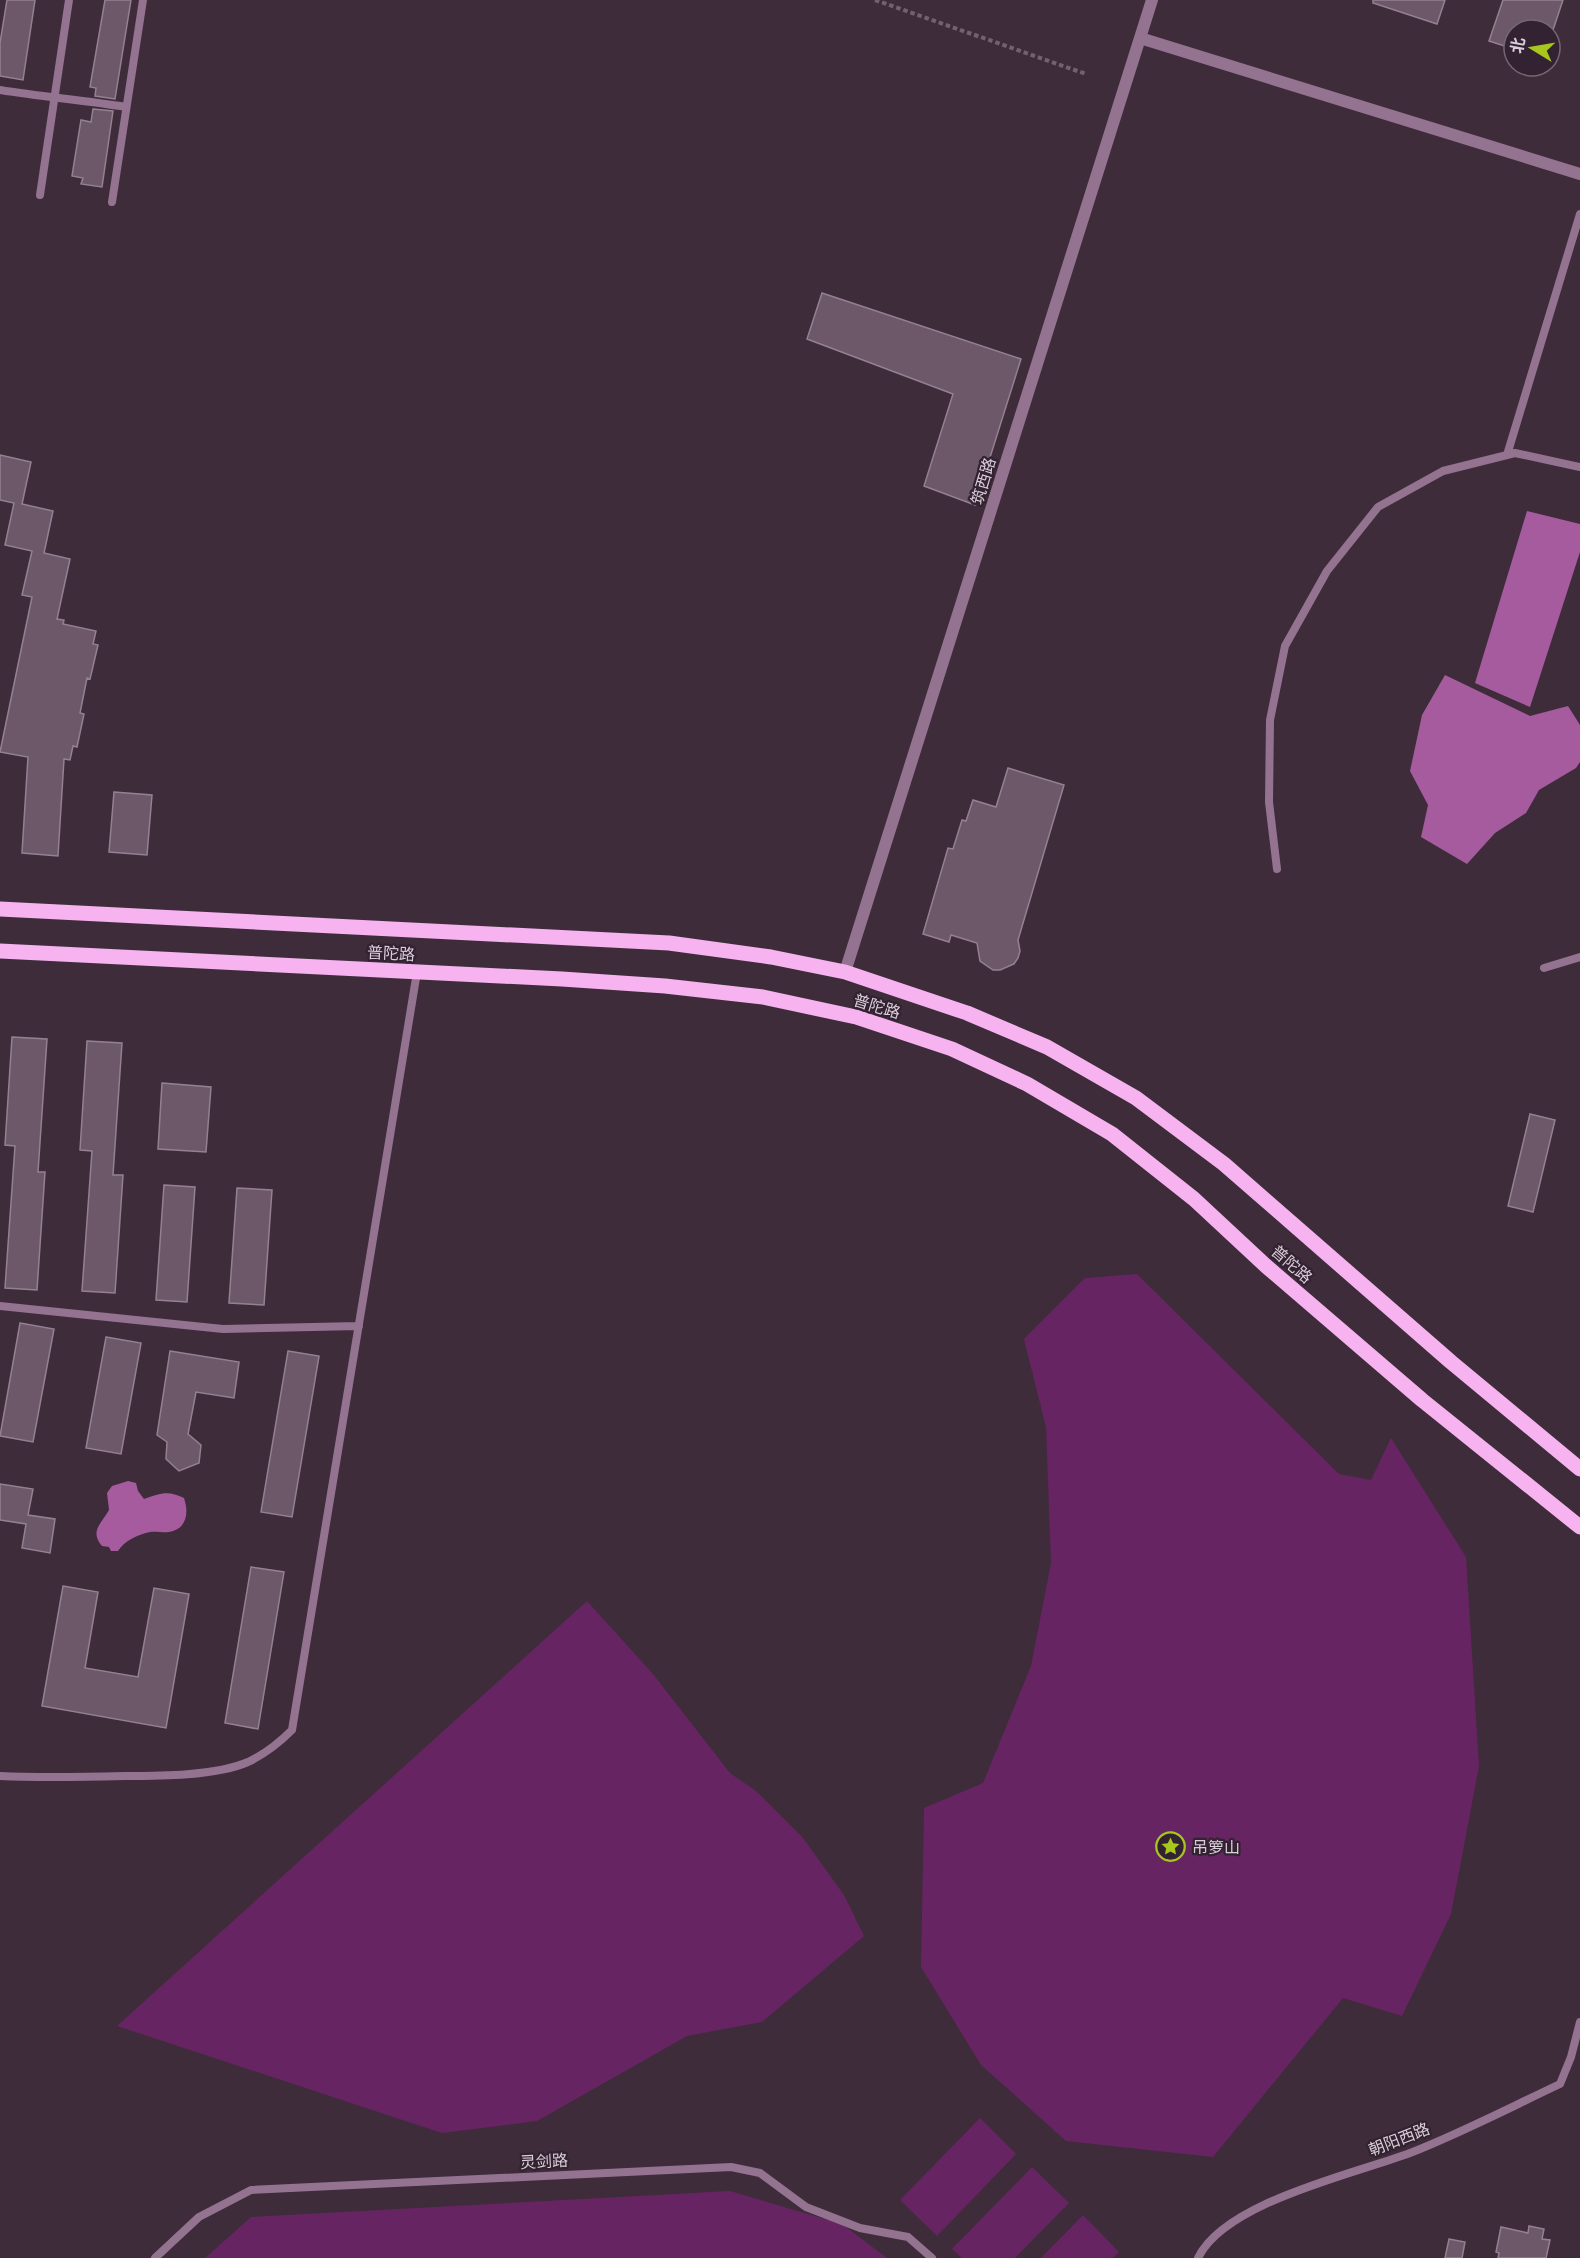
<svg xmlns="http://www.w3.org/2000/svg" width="1580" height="2258" font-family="Quicksand,'Noto Sans SC',sans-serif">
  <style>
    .green { fill: #672462 }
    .water { fill: #a55b9e }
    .building { fill: #6c5869; stroke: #958092; stroke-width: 1.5 }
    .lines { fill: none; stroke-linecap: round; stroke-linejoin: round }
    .path { stroke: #72626f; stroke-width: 4; stroke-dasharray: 4.5 3; stroke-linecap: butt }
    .service { stroke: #947390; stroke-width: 8 }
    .minor { stroke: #947390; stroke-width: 12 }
    .primary { stroke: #f6b3ef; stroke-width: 15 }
    .labels { text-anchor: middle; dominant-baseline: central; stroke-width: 4.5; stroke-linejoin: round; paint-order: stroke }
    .street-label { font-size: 16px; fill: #daced8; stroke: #332231 }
    .poi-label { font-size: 16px; fill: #daced8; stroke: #332231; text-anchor: start }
  </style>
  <rect width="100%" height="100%" fill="#3e2c3b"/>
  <!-- green -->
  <path class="green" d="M1137 1274 1339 1474 1371 1480 1391 1438 1466 1557 1479 1766 1451 1914 1402 2016 1343 1998 1213 2157 1066 2141 981 2065 921 1967 924 1808 983 1783 1031 1666 1051 1563 1046 1427 1024 1339 1085 1278Z
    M587 1601 653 1674 730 1773 756 1791 803 1838 844 1895 864 1936 762 2022 687 2036 537 2121 442 2133 117 2026Z
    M980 2118 1016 2154 937 2236 900 2200Z
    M1032 2167 1069 2203 1015 2258H962L952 2249Z
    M730 2191 842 2224 887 2258H205L251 2217Z
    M1083 2215 1119 2252 1113 2258H1041Z"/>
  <!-- water -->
  <path class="water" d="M1527 511 1580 524V552L1530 707 1475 683Z
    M1445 675 1530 716 1568 706 1580 725V762L1576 768 1539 790 1526 813 1495 833 1467 864 1421 837 1428 805 1410 771 1422 715Z
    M128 1481 136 1483 138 1491 144 1499C160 1493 169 1490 184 1498 189 1513 187 1529 169 1532 163 1533 157 1531 150 1532 139 1534 124 1541 118 1551H111L109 1547 102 1546C89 1531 102 1523 109 1510L107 1493 112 1486Z"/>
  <!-- building -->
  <path class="building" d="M7 0H35L23 80 0 76V43Z
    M105 0H131L115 99 95 96 96 88 90 87Z
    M1373 0H1445L1437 24 1373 3Z
    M1503 0H1563L1553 30H1514V49L1489 41Z
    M93 109 113 111 102 187 81 184 83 178 72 176 81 120 91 122Z
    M822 293 1021 359 975 505 924 486 953 394 807 339Z
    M0 455 31 462 22 504 53 511 44 553 70 559 57 619 64 620 63 624 96 631 93 644 98 645 90 679 87 678 80 713 84 714 77 747 73 746 70 760 64 759 58 856 22 853 28 757 0 752 32 597 22 595 32 551 5 545 14 503 0 500Z
    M1008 768 1064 785 1018 940 1020 951 1018 958 1014 964 1000 970H993L980 961 977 943 951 935 949 942 923 934 948 848 953 849 962 820 966 821 973 800 996 807Z
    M114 792 152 795 147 855 109 852Z
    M12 1037 47 1039 38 1172H45L37 1290 5 1288 15 1146 5 1145Z
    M87 1041 122 1043 113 1175H123L115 1293 82 1291 92 1151 80 1150Z
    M162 1083 211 1087 206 1152 158 1149Z
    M1530 1114 1555 1120 1533 1212 1508 1206Z
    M164 1185 195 1187 187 1302 156 1300Z
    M237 1188 272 1190 264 1305 229 1303Z
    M20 1323 54 1329 33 1442 0 1436Z
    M106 1337 141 1343 121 1454 86 1448Z
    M170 1351 239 1362 234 1398 196 1392 188 1434 201 1445 199 1463 179 1471 166 1459 167 1442 157 1435Z
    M288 1351 319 1356 292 1517 261 1512Z
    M0 1484 33 1489 28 1515 55 1519 50 1553 22 1548 26 1524 0 1520Z
    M251 1567 284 1572 258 1729 225 1723Z
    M63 1586 98 1592 85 1668 138 1677 154 1588 189 1594 166 1728 42 1706Z
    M1529 2226 1544 2229 1542 2239 1550 2240 1546 2258H1498L1499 2253 1496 2252 1501 2227 1528 2233Z
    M1449 2239 1465 2242 1462 2258H1445Z"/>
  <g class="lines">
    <!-- path -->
    <path class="path" d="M875 0 1086 74"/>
    <!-- service -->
    <path class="service" d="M0 90C42 97 84 100 126 107
      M40 195 69 0
      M112 202 143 0
      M1507 455 1580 214
      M1277 869 1269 802 1270 720 1285 646 1327 571 1378 507 1443 471 1515 453 1580 467
      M1544 968 1580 957
      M0 1306 223 1329 359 1326
      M0 1776C42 1778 83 1777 125 1776 159 1776 216 1776 248 1762 265 1754 279 1743 292 1730L417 972
      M155 2258 199 2217 251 2190 731 2167 760 2173 806 2207 860 2228 908 2237 932 2258
      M1198 2258C1225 2202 1354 2174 1410 2153 1461 2133 1511 2107 1560 2084L1571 2057 1580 2022"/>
    <!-- minor -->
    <path class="minor" d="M1140 38 1580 174
      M845 972 1152 0"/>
    <!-- primary -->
    <path class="primary" d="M0 909 669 943 771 957 845 972 967 1013 1047 1047 1136 1098 1224 1164 1451 1362 1580 1469
      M0 951 562 979 665 986 763 997 856 1017 952 1049 1027 1084 1112 1134 1194 1199 1266 1266 1422 1400 1580 1527"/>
  </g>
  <!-- icons -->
  <defs>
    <symbol id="sight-ring" viewBox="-11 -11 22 22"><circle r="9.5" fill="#332231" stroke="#a8c71c" stroke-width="1.5"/><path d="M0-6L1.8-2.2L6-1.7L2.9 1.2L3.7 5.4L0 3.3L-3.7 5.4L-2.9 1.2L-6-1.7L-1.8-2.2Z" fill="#a8c71c"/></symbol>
  </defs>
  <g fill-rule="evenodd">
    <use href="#sight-ring" x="1154" y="1830" width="33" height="33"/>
  </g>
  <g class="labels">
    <!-- street labels -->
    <g class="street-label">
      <text transform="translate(983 481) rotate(-73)">筑西路</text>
      <text transform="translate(391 953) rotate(3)">普陀路</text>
      <text transform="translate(877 1006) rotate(17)">普陀路</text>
      <text transform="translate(1292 1264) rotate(41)">普陀路</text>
      <text transform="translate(1399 2139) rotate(-21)">朝阳西路</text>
      <text transform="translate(544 2161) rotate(-3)">灵剑路</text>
    </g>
    <!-- poi labels -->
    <g class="poi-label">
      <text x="1192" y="1847">吊箩山</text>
    </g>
  </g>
  <!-- north arrow -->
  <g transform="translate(1532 48) rotate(281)"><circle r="28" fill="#332231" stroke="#766774" stroke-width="1.5"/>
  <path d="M0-4.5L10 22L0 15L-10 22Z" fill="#a8c71c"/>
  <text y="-9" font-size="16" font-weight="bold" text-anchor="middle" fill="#daced8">北</text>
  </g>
</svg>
